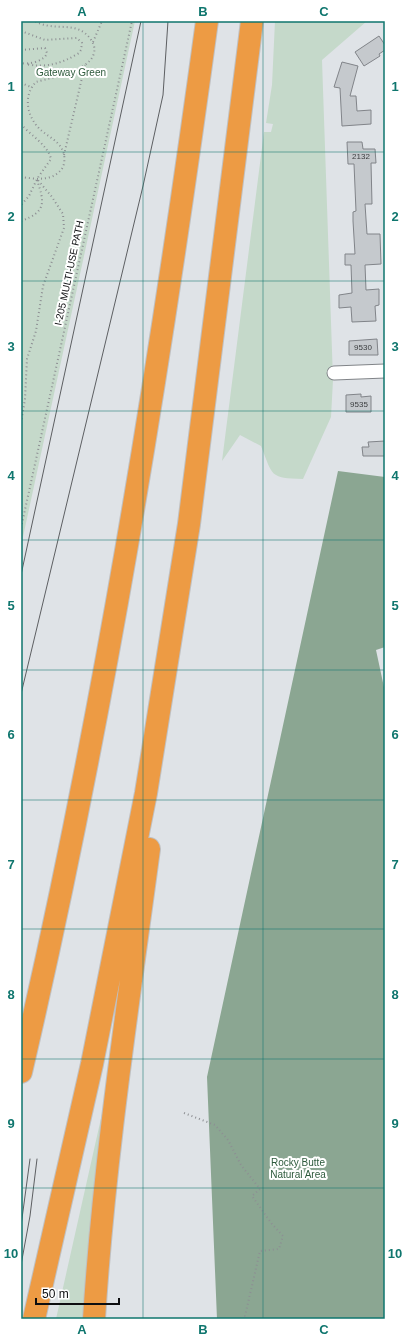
<svg xmlns="http://www.w3.org/2000/svg" width="406" height="1340" font-family="Helvetica,sans-serif">
  <style>
    .green { fill: #c5d9ca }
    .forest { fill: #8ba692 }
    .building { fill: #c5c9cd; stroke: #818489 }
    .lines { fill: none; stroke-linecap: round; stroke-linejoin: round }
    .street-casing { stroke: #808488; stroke-width: 15 }
    .highway-casing { stroke: #c0c0c1; stroke-width: 24 }
    .path { stroke: #8d8f93; stroke-width: 2; stroke-dasharray: 1 3; stroke-linecap: butt }
    .street { stroke: #fff; stroke-width: 13 }
    .highway { stroke: #ed9b44; stroke-width: 22 }
    .tram { stroke: #5d5f62; stroke-width: 1 }
    .grid { fill: none; stroke: #0f766e; stroke-width: 1; stroke-opacity: 0.55 }
    .labels { text-anchor: middle; dominant-baseline: central; stroke-width: 4; stroke-linejoin: round; paint-order: stroke }
    .number-label { font-size: 8px; fill: #3b3d3f }
    .park-label { font-size: 10px; fill: #2d5a3c; stroke: #fff }
    .street-label { font-size: 10px; fill: #0d0e10; stroke: #fff }
    .neatline { fill: none; stroke: #0f766e; stroke-width: 1.5 }
    .grid-label { font-size: 13px; text-anchor: middle; font-weight: bold; fill: #0f766e }
  </style>
  <rect width="100%" height="100%" fill="#dfe3e7"/>
  <!-- green -->
  <path class="green" d="M21 21H135L21 546Z
    M275 21H367L322 60 333 380 331 417 303 479C269 478 273 476 261 446L240 435 222 461 264 132H271L273 124 266 123 272 85Z
    M108 1087 85 1319H56Z"/>
  <!-- forest -->
  <path class="forest" d="M338 471 385 477V647L376 650 385 692V1319H217L207 1077Z"/>
  <!-- building -->
  <path class="building" d="M379 36 385 45V50L379 54 380 56 364 66 355 52Z
    M342 62 358 66 350 96H356L357 111 371 110V124L342 126 340 88 334 87Z
    M347 142H362L363 149H375L376 163H371L372 204H365L367 234H380L381 264 365 265 366 290 379 289V305L375 306 376 321 352 322 351 307 339 308V295L352 293 351 265H345V254H355L353 221V212L356 211 354 164H348Z
    M377 339 378 355H349V341Z
    M361 394V397L371 396V412H346V395Z
    M385 441V456H363L362 447H369L368 442Z"/>
  <g class="lines">
    <defs>
      <path id="street" d="M334 373 385 371"/>
      <path id="highway" d="M21 1072C102 725 159 374 207 21
        M34 1319 92 1064 146 793 189 524 252 21
        M94 1319C104 1161 128 1005 149 849"/>
    </defs>
    <!-- street casing -->
    <use href="#street" class="street-casing"/>
    <!-- highway casing -->
    <use href="#highway" class="highway-casing"/>
    <!-- path -->
    <path class="path" d="M21 31 45 40 77 38 82 43 81 50 79 53C61 64 46 68 25 64
      M93 42 102 21
      M21 50 45 48 47 53C45 61 28 65 21 63
      M21 83 31 87
      M21 124C30 135 48 145 51 159L37 179 29 196 21 205
      M64 155 85 65
      M21 177C36 179 54 182 63 167 65 162 65 154 62 149 57 139 44 135 37 126 26 113 24 94 36 82 53 77 99 70 94 46 92 39 86 33 80 30 66 24 50 30 35 21
      M21 221C46 212 45 203 37 180
      M21 423 25 399 27 359 36 331 43 286 64 228 63 214 52 197 37 179
      M21 528 132 21
      M184 1113 215 1125 228 1140 241 1165 260 1189 252 1196 272 1224 283 1236 279 1249 260 1251 245 1316 246 1319"/>
    <!-- street -->
    <use href="#street" class="street"/>
    <!-- highway -->
    <use href="#highway" class="highway"/>
    <!-- tram -->
    <path class="tram" d="M21 575 141 21
      M21 694 143 186 163 95 168 21
      M21 1226 30 1159
      M21 1265 30 1216 37 1159"/>
  </g>
  <!-- grid -->
  <path class="grid" d="M143 21V1319M263 21V1319M21 152H385M21 281H385M21 411H385M21 540H385M21 670H385M21 800H385M21 929H385M21 1059H385M21 1188H385"/>
  <g class="labels">
    <!-- number labels -->
    <g class="number-label">
      <text x="361" y="156">2132</text>
      <text x="363" y="347">9530</text>
      <text x="359" y="404">9535</text>
    </g>
    <!-- park labels -->
    <g class="park-label">
      <text x="71" y="72">Gateway Green</text>
      <text x="298" y="1162">Rocky Butte<tspan x="298" dy="12">Natural Area</tspan></text>
    </g>
    <!-- street labels -->
    <g class="street-label">
      <text transform="translate(69 273) rotate(-78)">I-205 MULTI-USE PATH</text>
    </g>
  </g>
  <!-- border -->
  <rect width="406" height="1340" fill="none" stroke="#ffffff" stroke-width="44"/>
  <!-- scale -->
  <path d="M36 1298v6h83v-6" fill="none" stroke="#0d0e10" stroke-width="2"/>
  <text x="42" y="1298" font-size="12" fill="#0d0e10" stroke="#ffffff" stroke-width="3" paint-order="stroke">50 m</text>
  <rect x="22" y="22" width="362" height="1296" class="neatline"/>
  <g class="grid-label">
    <text x="82" y="16">A</text>
    <text x="203" y="16">B</text>
    <text x="324" y="16">C</text>
    <text x="11" y="91">1</text>
    <text x="395" y="91">1</text>
    <text x="11" y="221">2</text>
    <text x="395" y="221">2</text>
    <text x="11" y="351">3</text>
    <text x="395" y="351">3</text>
    <text x="11" y="480">4</text>
    <text x="395" y="480">4</text>
    <text x="11" y="610">5</text>
    <text x="395" y="610">5</text>
    <text x="11" y="739">6</text>
    <text x="395" y="739">6</text>
    <text x="11" y="869">7</text>
    <text x="395" y="869">7</text>
    <text x="11" y="999">8</text>
    <text x="395" y="999">8</text>
    <text x="11" y="1128">9</text>
    <text x="395" y="1128">9</text>
    <text x="11" y="1258">10</text>
    <text x="395" y="1258">10</text>
    <text x="82" y="1334">A</text>
    <text x="203" y="1334">B</text>
    <text x="324" y="1334">C</text>
  </g>
</svg>
